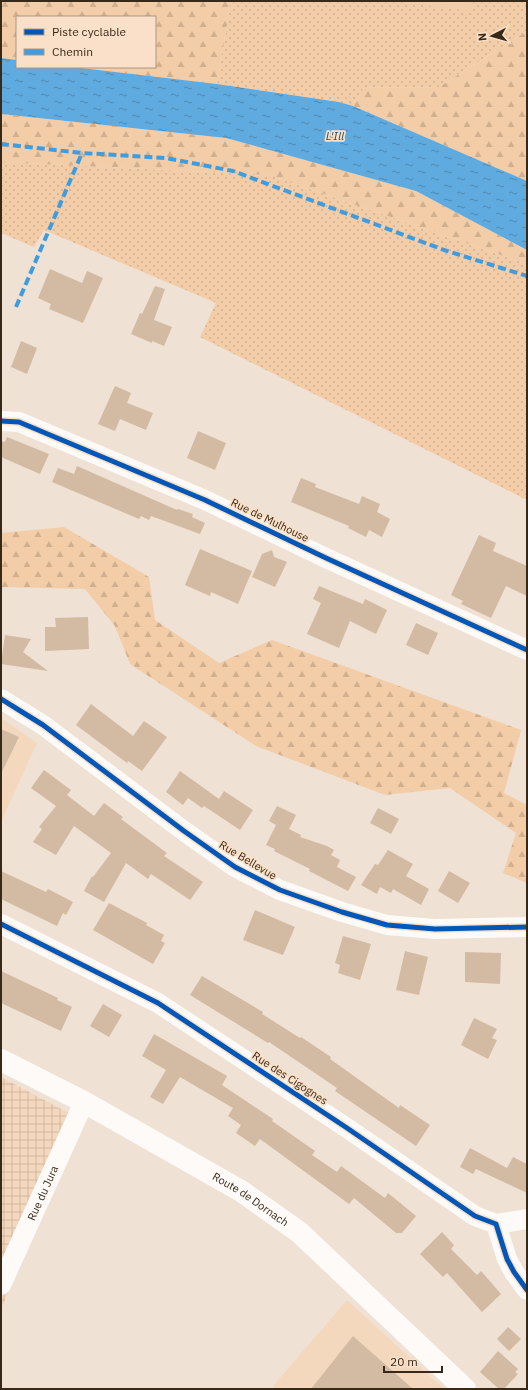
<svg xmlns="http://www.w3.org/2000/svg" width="528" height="1390" font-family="'IBM Plex Sans',sans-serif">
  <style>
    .built { fill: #f4d8be }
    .industrial { fill: url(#industrial-grid) }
    .grass { fill: url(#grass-dots) }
    .forest { fill: url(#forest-firs) }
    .garden { fill: #f3cda8 }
    .water { fill: url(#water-ripples) }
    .building { fill: #d2bba2 }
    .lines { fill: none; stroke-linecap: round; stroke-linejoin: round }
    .minor { stroke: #fdfaf8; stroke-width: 20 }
    .major { stroke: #fdfaf8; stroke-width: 22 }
    .quiet { stroke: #3e9cdf; stroke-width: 4; stroke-dasharray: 8 4; stroke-linecap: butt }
    .cycleway-casing { stroke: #fae0c8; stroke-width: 8 }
    .cycleway { stroke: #0057b8; stroke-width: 5 }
    .labels { text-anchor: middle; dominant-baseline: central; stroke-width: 3.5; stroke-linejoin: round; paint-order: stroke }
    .street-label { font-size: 11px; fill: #382818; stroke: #fae0c8 }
    .water-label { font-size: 12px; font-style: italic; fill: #264f70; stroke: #fae0c8 }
  </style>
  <defs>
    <pattern id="industrial-grid" width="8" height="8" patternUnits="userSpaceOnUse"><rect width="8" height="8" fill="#f4d8be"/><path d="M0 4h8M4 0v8" fill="none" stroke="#d2b9a3"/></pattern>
    <pattern id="grass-dots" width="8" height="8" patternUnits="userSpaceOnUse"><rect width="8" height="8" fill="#f3cda8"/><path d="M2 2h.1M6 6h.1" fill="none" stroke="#d1b090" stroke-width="1.8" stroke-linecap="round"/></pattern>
    <pattern id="forest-firs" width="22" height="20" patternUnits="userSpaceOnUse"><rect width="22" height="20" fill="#f3cda8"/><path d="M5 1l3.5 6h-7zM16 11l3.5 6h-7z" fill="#d1b090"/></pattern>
    <pattern id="water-ripples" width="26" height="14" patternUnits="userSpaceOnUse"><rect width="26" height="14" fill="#5faade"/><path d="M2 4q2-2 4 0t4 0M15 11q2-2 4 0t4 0" fill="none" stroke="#4f8ab3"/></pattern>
  </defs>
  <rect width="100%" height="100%" fill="#efe1d3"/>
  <!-- built -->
  <path class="built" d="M1 718 37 743 1 822Z
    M347 1300 444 1389H276L273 1386Z"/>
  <!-- industrial -->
  <path class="industrial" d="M1 1077 82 1120 1 1309Z"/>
  <!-- grass -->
  <path class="grass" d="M231 1H527V31L439 87 364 88 353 106 339 102 217 84Z
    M1 162 269 175 527 264V500L200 337 216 303 44 230 34 247 1 233Z"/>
  <!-- forest -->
  <path class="forest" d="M1 1H231L217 84 73 67H155V17H17V60L1 58Z
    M527 31V181L353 106 364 88 439 87Z
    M1 114 226 138 416 191 527 250V264L269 175 1 162Z
    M64 527 149 577 155 620 219 663 272 640 521 730 504 793 527 805V883L503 873 516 833 450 788 385 795 256 746 130 664 115 626 85 589 1 587V533Z"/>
  <!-- garden -->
  <path class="garden" d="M394 1H472L470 11Z"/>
  <!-- water -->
  <path class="water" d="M1 58 17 60V67H73L217 84 339 102 353 106 527 181V250L416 191 226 138 1 114Z"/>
  <!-- building -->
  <path class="building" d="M50 269 82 283 87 271 103 278 83 323 49 309 51 304 38 298Z
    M155 286 165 289 154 320 172 327 164 346 152 341V343L131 334 140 313 142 314Z
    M21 341 37 348 27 374 11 367Z
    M115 386 131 393 127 403 153 413 146 430 120 419 115 431 98 424Z
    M198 431 226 443 215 470 187 458Z
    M7 437 49 454 40 474 1 457V441L5 442Z
    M77 466 177 510 178 509 193 514 192 517 205 523 200 534 151 516 149 520 141 516 139 519 52 482 58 468 74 474Z
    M301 478 316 484 315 487 359 504 362 496 380 504 377 512 390 519 382 537 369 530 366 537 348 528 349 526 291 502Z
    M479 535 496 543 493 551 527 566V596L506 586 491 618 461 604 463 601 451 595Z
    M200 549 252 571 238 604 211 592 210 596 185 585Z
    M272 550 274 557 287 562 275 587 252 577 262 554Z
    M319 586 363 604 365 599 387 610 376 634 350 621 339 648 307 634 321 603 313 599Z
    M88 617 89 649 45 651V627H56L55 618Z
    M416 623 438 633 428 655 406 645Z
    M5 635 31 639 23 652 48 671 1 664Z
    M91 704 133 736 144 721 167 737 142 771 128 761 127 763 76 725Z
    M1 729 19 737 1 774Z
    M44 770 71 790 67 795 94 816 104 803 123 817 121 819 167 853 164 856 203 882 190 900 151 874 148 879 126 863 104 902 84 891 92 876 93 877 111 853 74 826 56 855 33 842 42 829 39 827 56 806 31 788Z
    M180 771 219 799 224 791 253 810 240 830 204 806 202 808 188 798 183 805 166 792Z
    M277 806 296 815 289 829 301 835 300 837 327 846 334 850 331 855 340 860 337 867 356 877 348 891 309 871 310 869 274 851 275 849 266 845 276 825 269 821Z
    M378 808 399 819 391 834 370 823Z
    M388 850 413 864 406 876 429 889 421 905 393 889 391 893 380 887 377 894 361 885 375 864 378 865Z
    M1 871 46 892 48 889 73 902 66 915 63 913 57 926 1 899Z
    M449 871 470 883 458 903 438 891Z
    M109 903 147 923 146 925 164 935 161 941 165 943 153 964 93 930Z
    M255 910 295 927 283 955 243 940Z
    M343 936 371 944 360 980 338 973 340 965 335 963Z
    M405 951 428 957 419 995 396 990Z
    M465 952 501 953 500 984 465 982Z
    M1 971 58 998 57 1000 72 1007 61 1031 1 1003Z
    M202 976 263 1012 262 1014 300 1038 301 1037 331 1057 330 1059 399 1108 400 1105 430 1125 416 1146 335 1091 337 1088 269 1042 268 1043 190 995Z
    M103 1004 122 1015 109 1037 90 1026Z
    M474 1018 497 1029 492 1038 497 1040 488 1059 461 1045Z
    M154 1034 227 1076 222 1085 273 1119 272 1121 315 1151 312 1155 337 1172 341 1166 385 1198 388 1193 416 1216 402 1233H396L354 1198 349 1204 260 1139 255 1146 236 1133 241 1125 228 1116 233 1108 180 1077 163 1104 150 1097 166 1070 142 1056Z
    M470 1148 507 1168 513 1157 527 1164V1193L476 1169 473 1174 460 1167Z
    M442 1232 454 1245 451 1249 477 1275 481 1271 501 1294 482 1312 447 1273 443 1277 420 1254Z
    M508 1327 521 1339 509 1351 497 1339Z
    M353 1336 413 1389H311Z
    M498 1351 518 1369 515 1372 518 1374 504 1389H499L480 1372Z"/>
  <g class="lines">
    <!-- minor -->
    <g class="minor">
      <path d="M1 421 19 422 205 500 326 558 527 650"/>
      <path d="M1 699 43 725 184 831 235 867 280 890 342 912 387 925 435 929 527 927"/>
      <path d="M1 924 158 1003 347 1128 475 1216 496 1224 507 1259 514 1272 527 1290"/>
      <path d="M496 1224 527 1219"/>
      <path id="s1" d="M1 1285 84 1102"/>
    </g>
    <!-- major -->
    <path class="major" id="s2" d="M1 1060 84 1102 241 1191 299 1232 465 1389"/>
    <!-- quiet -->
    <path class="quiet" d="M1 144 82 153 166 158 233 171 444 250 527 276
      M16 307 82 153"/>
    <defs>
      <path id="cycleway" d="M1 421 19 422 205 500 326 558 527 650
        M1 699 43 725 184 831 235 867 280 890 342 912 387 925 435 929 527 927
        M1 924 158 1003 347 1128 475 1216 496 1224 507 1259 514 1272 527 1290"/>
    </defs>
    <!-- cycleway casing -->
    <use href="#cycleway" class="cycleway-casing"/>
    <!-- cycleway -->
    <use href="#cycleway" class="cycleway"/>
  </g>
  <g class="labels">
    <!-- street labels -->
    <g class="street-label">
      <text transform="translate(270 520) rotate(26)">Rue de Mulhouse</text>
      <text transform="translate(248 860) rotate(31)">Rue Bellevue</text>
      <text transform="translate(290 1078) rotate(33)">Rue des Cigognes</text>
      <text stroke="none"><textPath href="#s1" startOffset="101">Rue du Jura</textPath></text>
      <text stroke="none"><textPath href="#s2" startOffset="286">Route de Dornach</textPath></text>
    </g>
    <!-- water labels -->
    <g class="water-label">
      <text x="335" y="135">L'Ill</text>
    </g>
  </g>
  <!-- border -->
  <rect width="528" height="1390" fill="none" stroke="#382818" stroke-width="4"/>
  <!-- legend -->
  <rect x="16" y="16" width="140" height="52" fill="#fae0c8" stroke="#ac9682"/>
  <rect x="24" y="29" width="20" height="6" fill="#0057b8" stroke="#ac9682"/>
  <text x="52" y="36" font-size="12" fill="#382818">Piste cyclable</text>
  <rect x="24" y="49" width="20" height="6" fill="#3e9cdf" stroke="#ac9682"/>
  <text x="52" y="56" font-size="12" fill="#382818">Chemin</text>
  <!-- north arrow -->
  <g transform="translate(492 36) rotate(264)" stroke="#fae0c8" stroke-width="3" paint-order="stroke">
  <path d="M0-3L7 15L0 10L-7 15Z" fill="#382818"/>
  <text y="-6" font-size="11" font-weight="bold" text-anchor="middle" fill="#382818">N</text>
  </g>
  <!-- scale -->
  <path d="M384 1366v6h58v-6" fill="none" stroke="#382818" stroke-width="2"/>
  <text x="390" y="1366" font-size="12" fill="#382818" stroke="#fae0c8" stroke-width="3" paint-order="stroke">20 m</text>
</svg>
